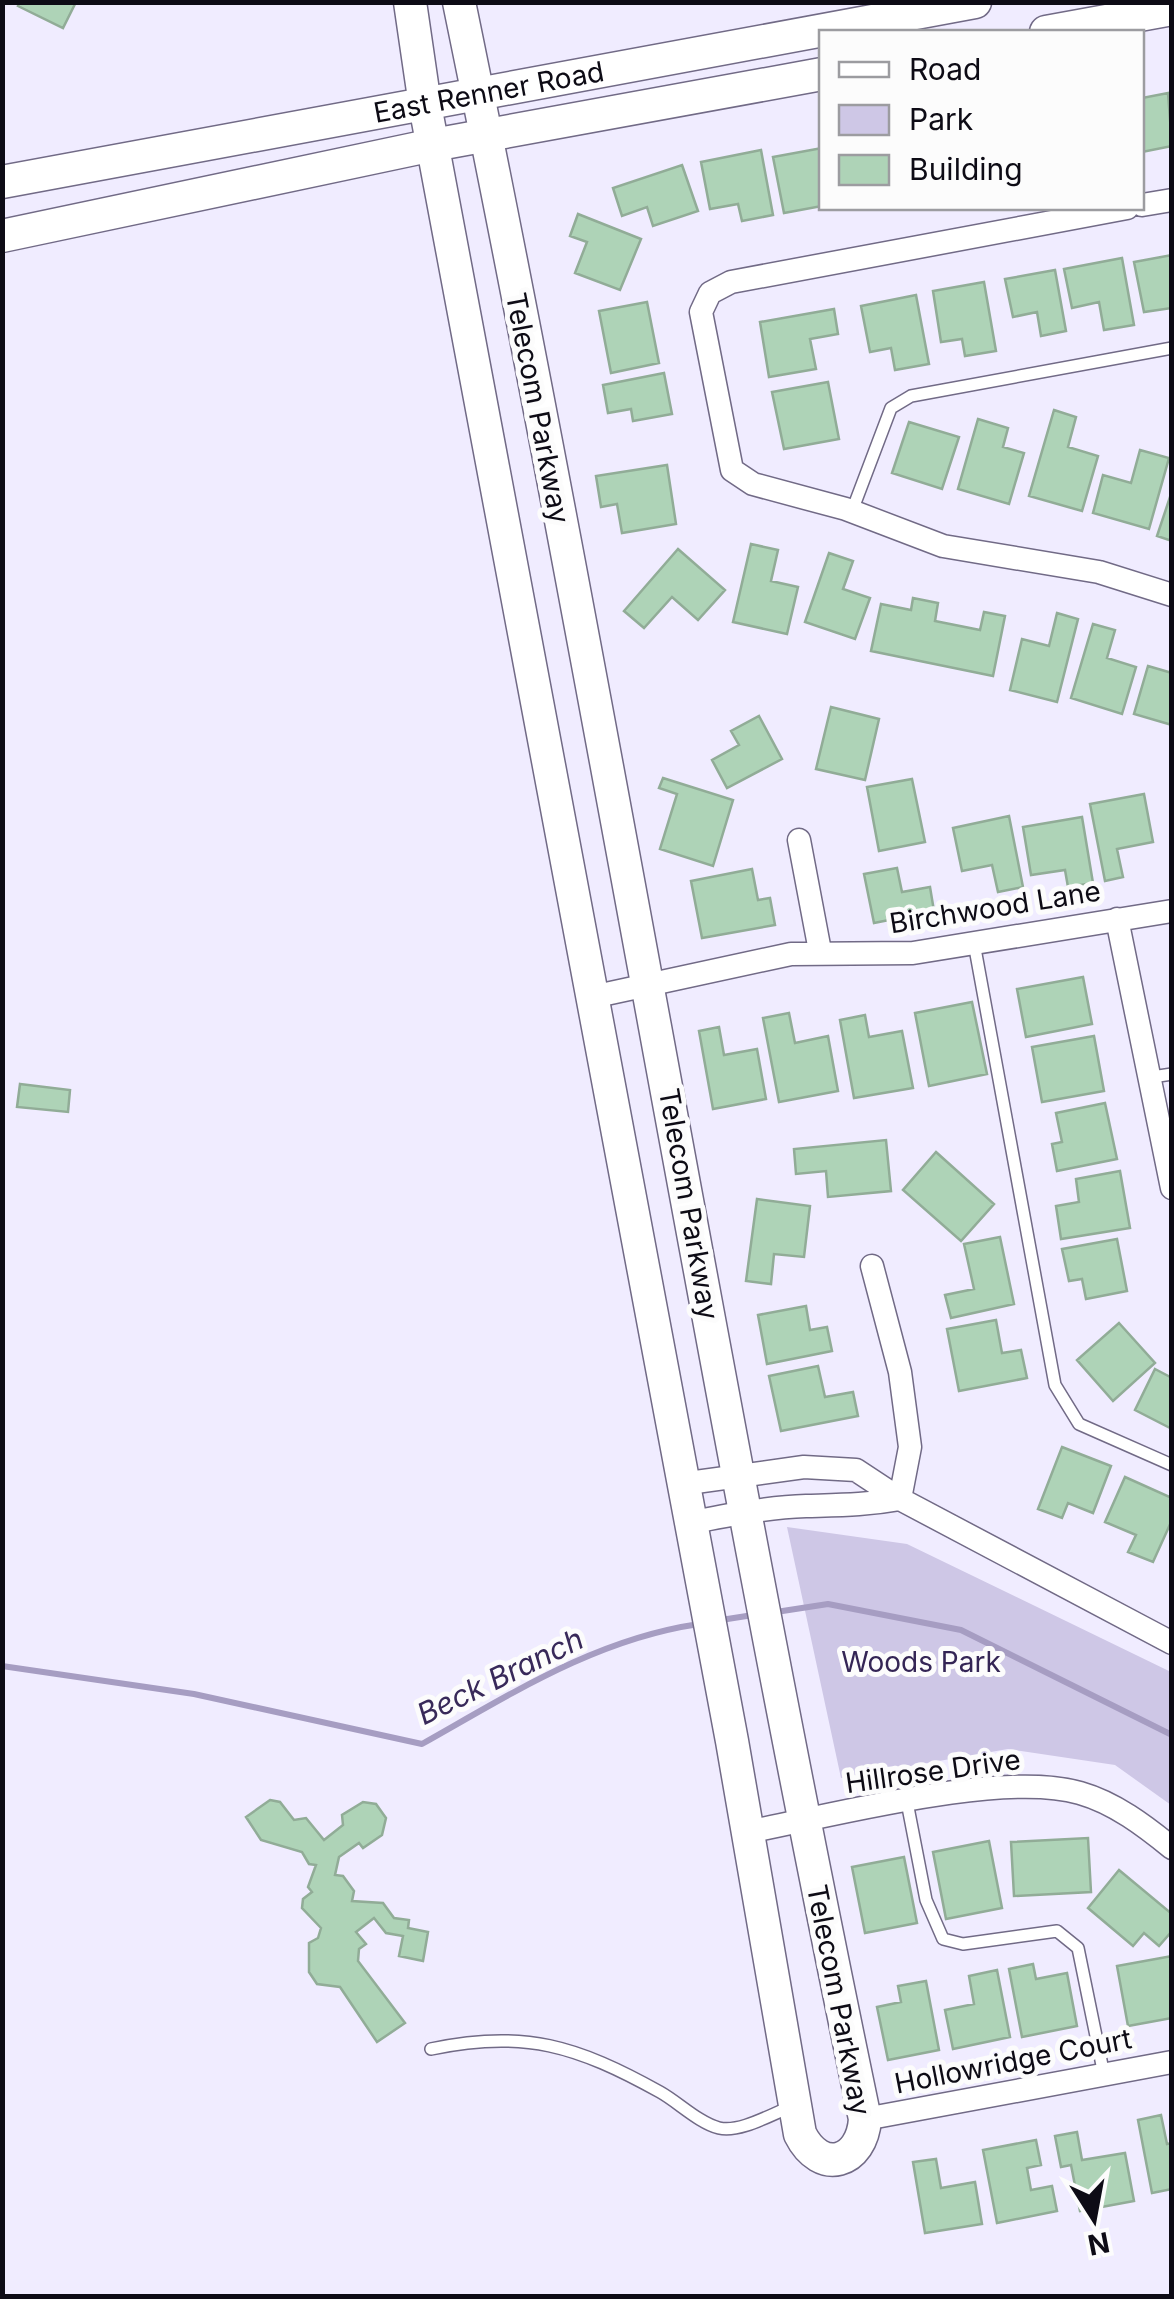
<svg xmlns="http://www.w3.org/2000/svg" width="1174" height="2299" font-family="Inter,sans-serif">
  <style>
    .green { fill: #cec7e6 }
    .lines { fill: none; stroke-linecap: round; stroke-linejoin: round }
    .stream { stroke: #a69dc2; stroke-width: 6 }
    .building { fill: #aed3b7; stroke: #91ac97; stroke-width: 2.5 }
    .lane-casing { stroke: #716a86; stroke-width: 14 }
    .street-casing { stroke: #716a86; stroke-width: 25 }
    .secondary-casing { stroke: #716a86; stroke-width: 35 }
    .lane { stroke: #fff; stroke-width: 11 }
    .street { stroke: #fff; stroke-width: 22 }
    .secondary { stroke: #fff; stroke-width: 32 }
    .labels { text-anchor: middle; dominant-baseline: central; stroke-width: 10; stroke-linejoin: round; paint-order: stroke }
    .street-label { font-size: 28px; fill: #0d0b15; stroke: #fcfcfc }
    .park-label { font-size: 28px; fill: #342555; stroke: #fcfcfc }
    .water-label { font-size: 30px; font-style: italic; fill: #382959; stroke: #fcfcfc }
  </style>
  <rect width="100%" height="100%" fill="#f0ecff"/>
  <!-- green -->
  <path class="green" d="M787 1527 907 1544 1171 1672V1805L1115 1765 1008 1749 841 1778Z"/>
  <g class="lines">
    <!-- stream -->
    <path class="stream" d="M776 1612 828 1604 961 1630 1172 1735
      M721 1620 753 1615
      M2 1666 194 1694 422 1744C511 1694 596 1639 699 1624"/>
  </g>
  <!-- building -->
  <path class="building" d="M20 2H76L63 28 18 6Z
    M1168 93 1172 146 1142 152V98Z
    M822 148V206L784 213 773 157Z
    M761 150 773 215 742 221 738 204 710 209 701 162Z
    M682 165 698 211 653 226 647 207 622 216 613 188Z
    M578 214 641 239 620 290 575 273 587 242 570 236Z
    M1172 255V308L1144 312 1134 262Z
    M1122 258 1134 325 1104 330 1099 302 1072 308 1064 269Z
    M1055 270 1066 331 1041 336 1037 312 1013 317 1005 279Z
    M984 282 996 351 965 356 962 339 941 342 933 291Z
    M916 295 929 364 895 370 891 348 870 352 861 306Z
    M647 302 659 363 611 373 599 311Z
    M834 309 838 334 810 339 816 369 769 377 760 322Z
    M664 373 672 414 633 421 631 409 608 413 603 385Z
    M828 382 839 439 784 449 772 392Z
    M1054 410 1076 417 1068 447 1098 456 1082 511 1029 496Z
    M978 419 1008 428 1003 447 1024 453 1009 504 958 489Z
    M909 422 959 437 942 489 892 473Z
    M1140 450 1169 458 1149 529 1093 513 1103 475 1131 483Z
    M667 465 676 524 622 533 617 504 601 507 596 476Z
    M1172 491V541L1157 536Z
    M751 544 778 550 771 581 798 587 787 634 733 622Z
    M678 549 725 590 698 620 672 597 644 628 624 611Z
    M829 553 853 561 843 589 870 598 855 639 805 622Z
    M913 598 938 603 935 621 980 630 984 612 1005 616 993 676 871 651 881 604 911 610Z
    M1057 613 1078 619 1057 702 1010 690 1022 639 1049 646Z
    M1093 624 1115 630 1107 658 1136 667 1122 714 1071 698Z
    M1148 666 1172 673V725L1134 714Z
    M831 707 879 719 865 780 816 769Z
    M759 716 782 759 727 788 712 760 739 745 731 731Z
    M663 778 733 800 713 866 660 849 677 794 659 788Z
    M912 779 925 842 879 851 867 787Z
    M1144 794 1153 842 1117 849 1123 877 1105 881 1090 804Z
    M1009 816 1023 887 998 892 992 865 962 871 953 828Z
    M1082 817 1093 883 1068 887 1065 870 1031 875 1023 827Z
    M897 868 902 892 930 887 934 911 874 923 864 874Z
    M752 869 758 900 770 898 775 925 702 938 691 881Z
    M1083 977 1092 1024 1026 1037 1017 989Z
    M972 1002 987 1074 929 1086 915 1013Z
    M789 1013 795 1043 828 1036 838 1091 779 1102 763 1018Z
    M865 1015 869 1037 902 1031 913 1088 854 1098 840 1020Z
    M719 1027 724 1055 757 1049 766 1099 713 1109 699 1031Z
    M1094 1036 1104 1091 1042 1102 1032 1047Z
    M20 1084 70 1090 68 1112 17 1107Z
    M1105 1103 1117 1159 1057 1171 1052 1144 1062 1142 1056 1113Z
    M886 1140 891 1191 828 1197 826 1171 796 1174 794 1149Z
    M936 1152 994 1204 961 1241 903 1190Z
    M1120 1171 1130 1228 1061 1239 1056 1206 1079 1202 1076 1179Z
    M757 1199 810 1206 804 1257 774 1254 771 1284 746 1281Z
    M1000 1237 1014 1304 951 1318 945 1295 974 1289 964 1244Z
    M1117 1239 1127 1291 1086 1299 1082 1279 1069 1281 1062 1249Z
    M806 1306 810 1330 827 1327 832 1351 767 1364 758 1315Z
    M996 1320 1002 1353 1021 1350 1027 1378 959 1391 947 1329Z
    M1119 1323 1155 1363 1113 1401 1077 1360Z
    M818 1366 825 1397 853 1392 858 1416 781 1431 769 1376Z
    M1155 1369 1172 1378V1429L1135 1410Z
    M1062 1447 1111 1466 1093 1513 1068 1503 1062 1518 1038 1509Z
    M1125 1477 1172 1498V1520L1153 1562 1128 1552 1136 1535 1105 1522Z
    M270 1800 280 1802 294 1820 306 1818 324 1840 343 1825 342 1815 363 1802 376 1804 386 1818 382 1835 363 1848 359 1843 339 1857 335 1875 343 1876 354 1891 352 1901 383 1903 394 1918 409 1920 408 1928 428 1932 423 1961 399 1956 403 1936 386 1933 374 1918 356 1932 366 1944 359 1949 358 1961 405 2023 377 2042 340 1987 317 1984 309 1972V1943L318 1938 321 1928 302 1908 303 1899 312 1892 308 1887 316 1865 309 1864 302 1852 261 1840 246 1817Z
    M1088 1838 1091 1892 1014 1896 1011 1842Z
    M989 1841 1002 1908 946 1919 933 1852Z
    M904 1857 917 1923 865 1933 852 1867Z
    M1119 1870 1172 1914V1931L1159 1946 1144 1933 1133 1946 1088 1908Z
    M1172 1956V2018L1128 2026 1117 1966Z
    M1033 1964 1036 1979 1067 1973 1077 2026 1022 2037 1009 1969Z
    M997 1970 1010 2037 953 2049 945 2010 974 2004 969 1976Z
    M926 1981 939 2050 888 2060 877 2007 901 2002 898 1986Z
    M1161 2115 1167 2144 1172 2143V2189L1152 2193 1138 2120Z
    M1077 2132 1082 2160 1125 2153 1134 2201 1080 2211 1071 2165 1061 2167 1055 2136Z
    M1036 2140 1041 2165 1027 2168 1031 2190 1052 2186 1057 2211 997 2223 983 2150Z
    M936 2159 941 2188 975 2182 982 2224 925 2233 913 2162Z"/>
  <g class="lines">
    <defs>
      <path id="lane" d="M852 511 891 408 911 396 1172 348
        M974 943 1055 1385 1079 1424 1172 1465
        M1152 1077 1172 1074
        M907 1802 926 1900 943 1939 963 1944 1057 1931 1078 1948 1104 2075
        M431 2049C524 2029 577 2046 660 2092 678 2102 699 2123 719 2128 741 2133 773 2113 793 2106"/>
      <path id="street" d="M1142 205 1172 200
        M1127 208 731 282 710 293 701 312 732 470 753 484 846 509 943 546 1099 572 1172 595
        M799 840 820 951
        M1117 919 1172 1188
        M592 997 791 954 913 953 1172 911
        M872 1266 900 1372 910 1447 900 1499
        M681 1484 804 1467 856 1470 900 1499 1172 1643
        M688 1523C726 1516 766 1507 806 1506 839 1505 867 1505 900 1499
        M747 1832C831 1816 1002 1770 1080 1793 1115 1803 1145 1826 1172 1848
        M865 2119 1172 2062"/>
      <g id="secondary">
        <path d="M410 2 425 105 732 1741 800 2134C821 2176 862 2163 865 2119 718 1416 604 706 459 2"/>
        <path d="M1046 32 1172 9"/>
        <path id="s1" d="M2 182 975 2"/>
        <path d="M2 236 433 145 822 74"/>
      </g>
    </defs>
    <!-- lane casing -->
    <use href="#lane" class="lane-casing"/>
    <!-- street casing -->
    <use href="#street" class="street-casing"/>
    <!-- secondary casing -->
    <use href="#secondary" class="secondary-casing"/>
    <!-- lane -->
    <use href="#lane" class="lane"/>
    <!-- street -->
    <use href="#street" class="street"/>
    <!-- secondary -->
    <use href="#secondary" class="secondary"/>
  </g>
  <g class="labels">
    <!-- street labels -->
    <g class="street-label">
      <text stroke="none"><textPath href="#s1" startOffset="495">East Renner Road</textPath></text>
      <text transform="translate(538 408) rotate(79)">Telecom Parkway</text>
      <text transform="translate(995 907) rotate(-9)">Birchwood Lane</text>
      <text transform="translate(689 1204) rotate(80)">Telecom Parkway</text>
      <text transform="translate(933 1771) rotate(-8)">Hillrose Drive</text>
      <text transform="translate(839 2000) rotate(79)">Telecom Parkway</text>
      <text transform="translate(1013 2061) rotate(-11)">Hollowridge Court</text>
    </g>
    <!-- park labels -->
    <g class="park-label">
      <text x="921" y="1662">Woods Park</text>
    </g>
    <!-- water labels -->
    <g class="water-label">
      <text transform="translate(500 1676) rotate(-26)">Beck Branch</text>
    </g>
  </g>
  <!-- border -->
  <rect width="1174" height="2299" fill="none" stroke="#0d0b15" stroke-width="10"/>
  <!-- legend -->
  <rect x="819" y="30" width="325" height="180" fill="#fcfcfc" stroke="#9c9ca0" stroke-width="2.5"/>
  <rect x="839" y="62" width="50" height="15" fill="#ffffff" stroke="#9c9ca0" stroke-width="2.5"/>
  <text x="909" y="80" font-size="30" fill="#0d0b15">Road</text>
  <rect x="839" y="105" width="50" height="30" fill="#cec7e6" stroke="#9c9ca0" stroke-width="2.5"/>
  <text x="909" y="130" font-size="30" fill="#0d0b15">Park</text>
  <rect x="839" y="155" width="50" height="30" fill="#aed3b7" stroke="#9c9ca0" stroke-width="2.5"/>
  <text x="909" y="180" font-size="30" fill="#0d0b15">Building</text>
  <!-- north arrow -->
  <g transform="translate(1094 2219) rotate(169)" stroke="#fcfcfc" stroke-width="8" paint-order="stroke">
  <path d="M0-8L18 38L0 25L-18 38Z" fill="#0d0b15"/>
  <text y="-15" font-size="28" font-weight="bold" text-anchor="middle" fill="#0d0b15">N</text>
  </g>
</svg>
